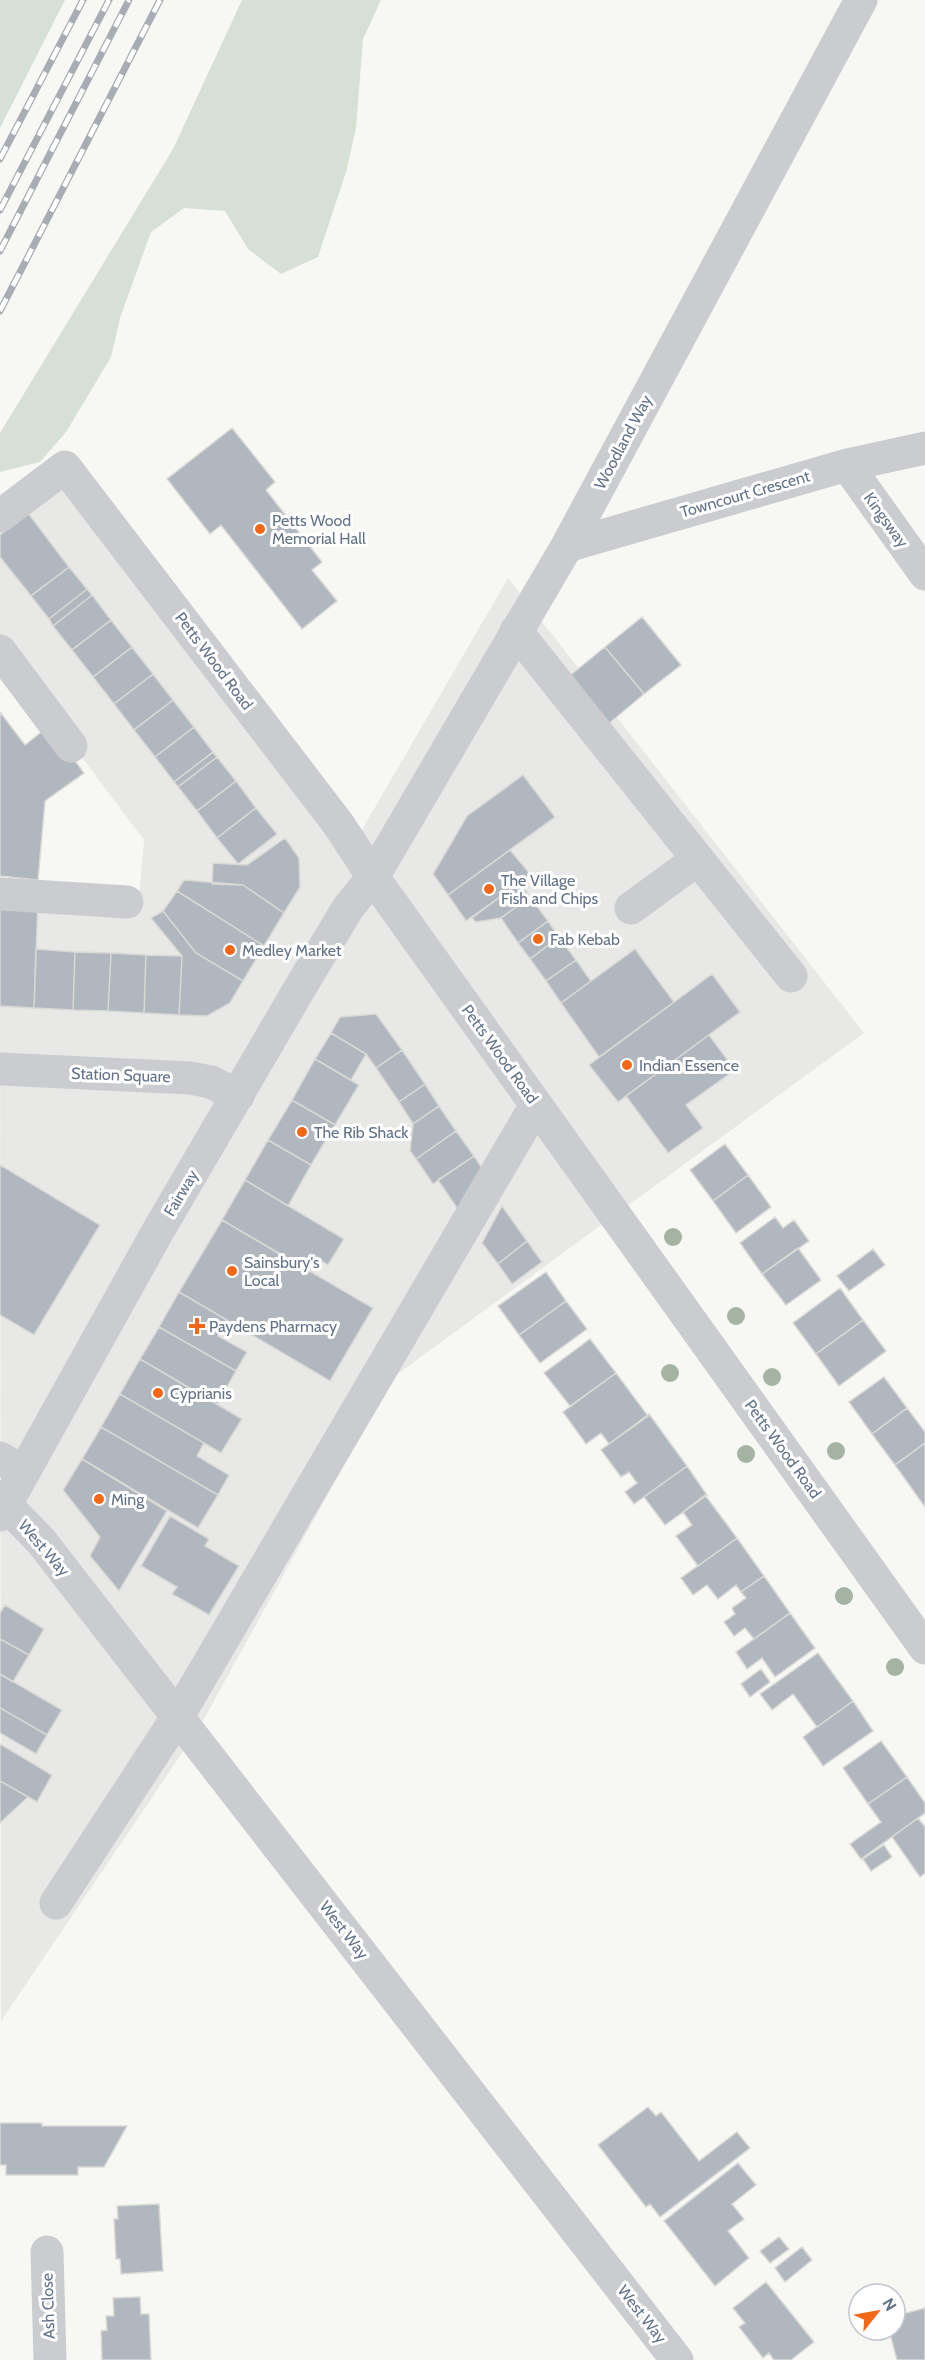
<svg xmlns="http://www.w3.org/2000/svg" width="925" height="2360" font-family="Cabin,sans-serif">
  <style>
    .built { fill: #e8e8e7 }
    .green { fill: #d7e0d5 }
    .building { fill: #b0b7bf; stroke: #d9d9d6; stroke-width: 1.5 }
    .lines { fill: none; stroke-linecap: round; stroke-linejoin: round }
    .minor { stroke: #caccd0; stroke-width: 33 }
    .rail-casing { stroke: #a8adb4; stroke-width: 7 }
    .rail { stroke: #fff; stroke-width: 4.5; stroke-dasharray: 14; stroke-linecap: butt }
    .tree { fill: #a4b3a2 }
    .poi-dot { fill: #f46717; stroke: #fff; stroke-width: 2 }
    .labels { text-anchor: middle; dominant-baseline: central; stroke-width: 6; stroke-linejoin: round; paint-order: stroke }
    .street-label { font-size: 16px; fill: #637388; stroke: #fff }
    .poi-label { font-size: 16px; fill: #637388; stroke: #fff; text-anchor: start }
  </style>
  <rect width="100%" height="100%" fill="#f7f8f4"/>
  <!-- built -->
  <path class="built" d="M55 473 352 847 508 578 864 1033 392 1378 199 1728 1 2021 0 885 139 897 144 840 0 648V506Z"/>
  <!-- green -->
  <path class="green" d="M0 0H65L0 128Z
    M242 0H381L363 39 356 128 346 172 318 257 281 274 248 249 225 211 184 208 151 232 120 318 111 357 66 432 40 462 0 472V433L173 149Z"/>
  <!-- building -->
  <path class="building" d="M232 428 275 482 266 490 322 562 312 570 337 601 302 629 221 525 210 534 167 479Z
    M28 513 69 567 31 596 0 557V535Z
    M69 567 87 589 49 619 31 596Z
    M87 589 92 595 53 626 49 619Z
    M92 595 111 620 72 650 53 626Z
    M642 617 681 665 644 694 605 647Z
    M111 620 132 647 93 677 72 650Z
    M132 647 153 674 114 704 93 677Z
    M605 647 644 694 607 725 567 678Z
    M153 674 173 700 134 730 114 704Z
    M173 700 194 727 155 757 134 730Z
    M0 712 25 745 49 726 84 773 45 801 38 880 0 876Z
    M194 727 213 752 174 782 155 757Z
    M213 752 217 757 178 787 174 782Z
    M217 757 236 781 197 811 178 787Z
    M523 775 555 817 448 895 433 874 467 816Z
    M236 781 256 808 217 838 197 811Z
    M256 808 277 834 238 864 217 838Z
    M285 838 299 858 300 887 284 913 243 885 212 884 213 863 247 865Z
    M510 850 531 875 466 921 448 895Z
    M184 880 243 885 284 913 264 946 177 891Z
    M520 882 530 897 501 918 476 922 472 918Z
    M177 891 264 946 243 981 196 953 163 911Z
    M530 897 548 921 518 943 501 918Z
    M0 900 38 902 34 1008 0 1006Z
    M163 911 196 953 243 981 230 1003 207 1016 179 1015 182 956 151 918Z
    M548 921 559 937 530 959 518 943Z
    M559 937 576 960 546 981 530 959Z
    M36 949 75 952 73 1010 34 1008Z
    M635 949 674 1002 599 1057 561 1003Z
    M75 952 111 953 108 1011 73 1010Z
    M111 953 146 955 144 1013 108 1011Z
    M146 955 182 956 179 1015 144 1013Z
    M576 960 591 981 561 1003 546 981Z
    M712 974 740 1012 618 1102 589 1065Z
    M376 1014 402 1050 376 1068 366 1054 331 1033 340 1017Z
    M331 1033 366 1054 351 1080 315 1059Z
    M709 1035 735 1070 686 1105 703 1128 668 1153 626 1096Z
    M402 1050 425 1084 399 1102 376 1068Z
    M315 1059 359 1085 335 1125 292 1100Z
    M425 1084 439 1106 413 1124 399 1102Z
    M292 1100 335 1125 311 1165 268 1140Z
    M439 1106 456 1131 416 1159 410 1151 413 1124Z
    M456 1131 474 1156 433 1184 416 1159Z
    M268 1140 311 1165 288 1206 245 1180Z
    M725 1144 748 1175 713 1201 690 1170Z
    M474 1156 484 1171 459 1211 438 1180Z
    M0 1165 100 1225 34 1335 0 1315Z
    M748 1175 771 1207 736 1233 713 1201Z
    M245 1180 344 1239 328 1265 313 1256 305 1269 222 1220Z
    M502 1206 527 1241 498 1264 482 1243Z
    M775 1217 783 1228 794 1220 809 1241 762 1274 740 1243Z
    M222 1220 373 1308 330 1381 179 1292Z
    M527 1241 542 1262 512 1284 498 1264Z
    M798 1248 821 1280 786 1305 762 1274Z
    M873 1249 885 1265 849 1291 837 1276Z
    M546 1272 566 1301 519 1335 498 1306Z
    M840 1288 863 1320 816 1354 793 1323Z
    M179 1292 227 1320 218 1336 247 1352 236 1371 159 1327Z
    M566 1301 587 1329 540 1363 519 1335Z
    M863 1320 886 1351 839 1386 816 1354Z
    M159 1327 236 1371 217 1404 140 1359Z
    M590 1339 616 1373 570 1406 544 1373Z
    M140 1359 242 1419 221 1453 120 1394Z
    M616 1373 648 1416 609 1444 601 1433 586 1444 563 1412Z
    M884 1377 907 1408 872 1434 849 1402Z
    M120 1394 204 1443 197 1456 229 1475 218 1495 101 1427Z
    M907 1408 925 1432V1443L895 1465 872 1434Z
    M649 1414 687 1466 634 1504 625 1492 637 1483 629 1472 621 1477 601 1450Z
    M101 1427 218 1495 198 1528 82 1459Z
    M925 1443V1507L895 1465Z
    M82 1459 167 1511 119 1591 90 1556 100 1537 63 1490Z
    M687 1466 707 1495 665 1525 644 1497Z
    M705 1495 737 1538 698 1566 676 1536 692 1525 683 1512Z
    M170 1516 209 1539 205 1546 239 1566 209 1615 172 1594 177 1587 141 1566Z
    M737 1538 764 1576 741 1592 736 1585 718 1599 707 1585 693 1595 681 1578Z
    M764 1576 790 1613 754 1639 745 1628 734 1636 724 1622 735 1614 732 1608 746 1598 741 1592Z
    M5 1605 44 1629 29 1655 0 1639V1613Z
    M790 1613 815 1648 775 1677 762 1658 747 1669 736 1652Z
    M0 1639 29 1655 13 1682 0 1674Z
    M818 1653 853 1701 817 1727 793 1694 772 1710 760 1694Z
    M761 1669 770 1682 750 1697 741 1684Z
    M0 1674 62 1710 47 1735 0 1708Z
    M853 1701 873 1731 823 1766 803 1737Z
    M0 1708 47 1735 36 1754 0 1733Z
    M881 1741 907 1777 868 1804 843 1768Z
    M0 1744 52 1775 37 1802 0 1781Z
    M907 1777 925 1803V1813L861 1859 850 1844 881 1822 868 1804Z
    M0 1781 28 1797 0 1823Z
    M918 1818 925 1827V1873L920 1877 892 1837Z
    M884 1845 892 1857 871 1871 863 1859Z
    M648 2107 656 2116 661 2112 699 2161 737 2132 750 2148 660 2217 650 2204 646 2207 598 2145Z
    M0 2123H42V2126H127L104 2167H78V2175H6V2165H0Z
    M738 2163 756 2185 732 2204 744 2219 728 2231 749 2258 715 2286 664 2221Z
    M159 2204 163 2271 121 2274 120 2259H116L114 2219H118L117 2206Z
    M779 2237 789 2249 770 2263 760 2251Z
    M802 2247 812 2260 785 2282 775 2268Z
    M766 2282 814 2342 791 2360H774L769 2353 763 2358 739 2327 745 2323 733 2308Z
    M140 2297 141 2314H149L151 2360H102L101 2331 107 2330 106 2316H114L113 2298Z
    M925 2308V2360H897L889 2330H895V2316Z"/>
  <g class="lines">
    <!-- minor -->
    <path class="minor" d="M847 465 925 574
      M0 516 65 467 339 825 373 877 925 1648
      M567 546 847 465 925 448
      M516 631 791 976
      M0 651 71 746
      M0 894 127 902
      M631 908 698 859
      M0 1069 190 1078 211 1082 238 1096
      M0 1458 24 1472
      M6 1505 41 1541 677 2360
      M0 1515 158 1231 304 981 348 908 373 877 567 546 861 0
      M56 1903 178 1716 536 1105
      M47 2252 50 2360"/>
    <defs>
      <path id="rail" d="M0 159 83 0
        M0 210 109 0
        M0 251 129 0
        M0 311 160 0"/>
    </defs>
    <!-- rail casing -->
    <use href="#rail" class="rail-casing"/>
    <!-- rail -->
    <use href="#rail" class="rail"/>
  </g>
  <!-- trees -->
  <g class="tree">
    <circle cx="673" cy="1237" r="9"/>
    <circle cx="736" cy="1316" r="9"/>
    <circle cx="670" cy="1373" r="9"/>
    <circle cx="772" cy="1377" r="9"/>
    <circle cx="836" cy="1451" r="9"/>
    <circle cx="746" cy="1454" r="9"/>
    <circle cx="844" cy="1596" r="9"/>
    <circle cx="895" cy="1667" r="9"/>
  </g>
  <!-- markers -->
  <g class="poi-dot">
    <circle cx="260" cy="529" r="6"/>
    <circle cx="489" cy="889" r="6"/>
    <circle cx="538" cy="939" r="6"/>
    <circle cx="230" cy="950" r="6"/>
    <circle cx="627" cy="1065" r="6"/>
    <circle cx="302" cy="1132" r="6"/>
    <circle cx="232" cy="1271" r="6"/>
    <path d="M194 1317h6v6h6v6h-6v6h-6v-6h-6v-6h6z"/>
    <circle cx="158" cy="1393" r="6"/>
    <circle cx="99" cy="1499" r="6"/>
  </g>
  <g class="labels">
    <!-- street labels -->
    <g class="street-label">
      <text transform="translate(623 442) rotate(-62)">Woodland Way</text>
      <text transform="translate(745 494) rotate(-16)">Towncourt Crescent</text>
      <text transform="translate(886 520) rotate(54)">Kingsway</text>
      <text transform="translate(214 661) rotate(53)">Petts Wood Road</text>
      <text transform="translate(500 1054) rotate(54)">Petts Wood Road</text>
      <text transform="translate(121 1075) rotate(2)">Station Square</text>
      <text transform="translate(181 1193) rotate(-59)">Fairway</text>
      <text transform="translate(783 1449) rotate(54)">Petts Wood Road</text>
      <text transform="translate(44 1548) rotate(49)">West Way</text>
      <text transform="translate(344 1930) rotate(52)">West Way</text>
      <text transform="translate(48 2306) rotate(-92)">Ash Close</text>
      <text transform="translate(642 2314) rotate(52)">West Way</text>
    </g>
    <!-- poi labels -->
    <g class="poi-label">
      <text x="272" y="520">Petts Wood<tspan x="272" dy="18">Memorial Hall</tspan></text>
      <text x="501" y="880">The Village<tspan x="501" dy="18">Fish and Chips</tspan></text>
      <text x="550" y="939">Fab Kebab</text>
      <text x="242" y="950">Medley Market</text>
      <text x="639" y="1065">Indian Essence</text>
      <text x="314" y="1132">The Rib Shack</text>
      <text x="244" y="1262">Sainsbury's<tspan x="244" dy="18">Local</tspan></text>
      <text x="209" y="1326">Paydens Pharmacy</text>
      <text x="170" y="1393">Cyprianis</text>
      <text x="111" y="1499">Ming</text>
    </g>
  </g>
  <!-- north arrow -->
  <g transform="translate(877 2312) rotate(59)"><circle r="28" fill="#ffffff" stroke="#c1c7cf" stroke-width="1.5"/>
  <path d="M0-4.5L10 22L0 15L-10 22Z" fill="#f46717"/>
  <text y="-9" font-size="16" font-weight="bold" text-anchor="middle" fill="#637388">N</text>
  </g>
</svg>
